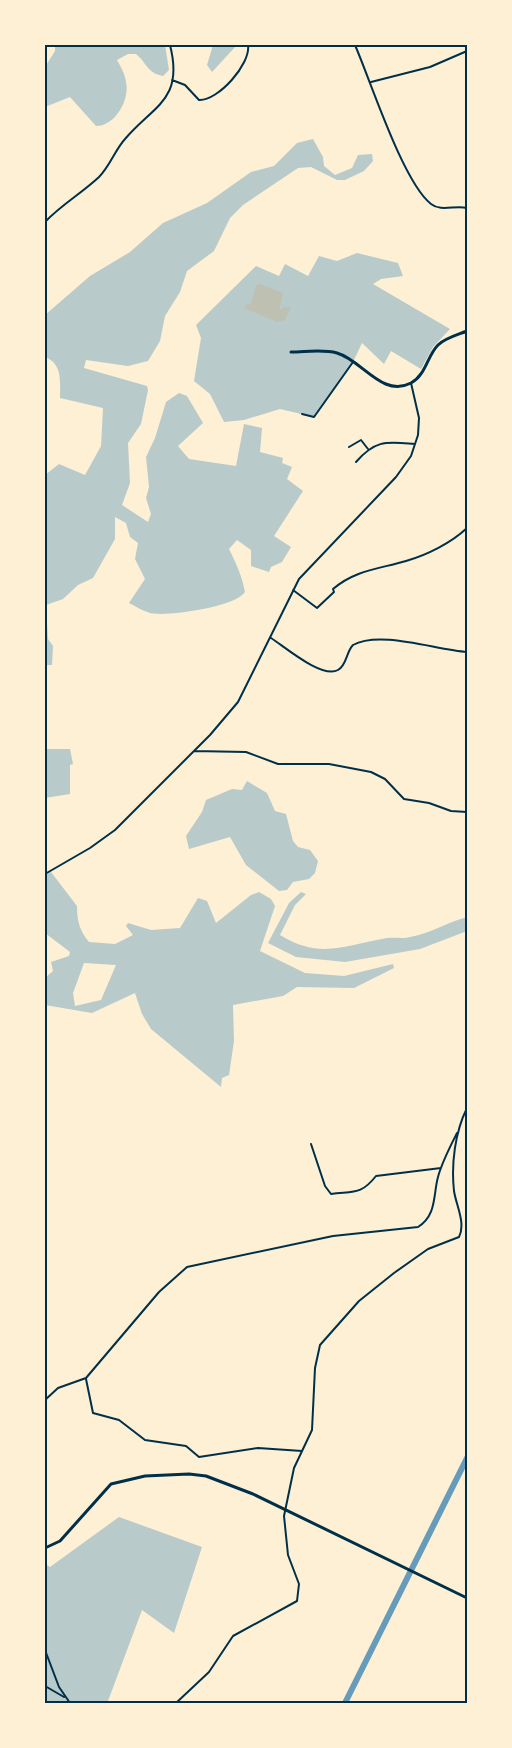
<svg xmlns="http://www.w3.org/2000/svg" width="512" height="1748" font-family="'Fira Sans',sans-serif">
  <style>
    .green { fill: #b9caca; fill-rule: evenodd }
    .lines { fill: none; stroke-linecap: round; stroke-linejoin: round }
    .river { stroke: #669bbc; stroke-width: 6 }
    .building { fill: #bec0b2 }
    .minor { stroke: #003049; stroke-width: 2 }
    .tertiary { stroke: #003049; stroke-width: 3 }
    .neatline { fill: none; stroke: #003049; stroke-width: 2 }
  </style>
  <rect width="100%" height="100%" fill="#fdf0d5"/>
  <!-- green -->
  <path class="green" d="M55 45H165L169 70 163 76C147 73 147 63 136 54H128L117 60C121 67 125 74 126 82 130 100 115 126 96 126L70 97 45 107V67L55 51Z
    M213 45H237L212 72 207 65Z
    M313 139 323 157 324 166 335 175 352 168 358 155 372 154 373 161 364 171 345 180H337L311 167 298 168 243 205 230 218 214 251 187 271 180 292 165 316 160 341 148 361 128 366 86 360 84 368 147 386 148 390 141 424 128 443 130 483 122 505 148 522 151 514 146 498 149 487 146 457 155 438 166 402 179 393 187 396 203 423 178 446 189 459 236 466 244 424 262 428 260 452 283 458 282 463 292 467 287 479 303 491 274 536 291 547 282 562 271 567 269 572 251 566V550L237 540 229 549C236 563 242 576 245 592 236 607 166 617 150 613 143 611 135 606 129 603L145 579 135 559 138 543 130 537 126 523 115 517V539L93 578 78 585 63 599 46 605 48 639 53 646 52 665H45V475L59 464 85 475 101 446 103 408 60 398C60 382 63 364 45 357V315L90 276 130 252 163 223 207 203 251 172 274 166 297 143Z
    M357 253 398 263 403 276 381 279 373 284 450 329 433 347 421 369 391 351 384 364 362 343 353 362 314 417 280 409 244 420 224 422 210 394 194 381 201 338 196 325 256 266 279 276 285 264 308 276 319 256 337 261Z
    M45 749H70L73 764 70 765V794L45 798Z
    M247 781 267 793 275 811 286 814 293 841 298 847 310 850 318 861 315 873 309 879 293 882 287 890 279 891 246 865 230 837 189 849 186 836 202 812 206 800 232 789 242 790Z
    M51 872 77 906C77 922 80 931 89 942L115 944 133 935 126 926 128 923 151 930 180 928 198 898 207 901 216 923 251 895 259 892 271 899 275 906 260 951 305 973 344 976 393 964 394 968 354 988 297 987 283 996 233 1005 234 1041 229 1075 222 1078 221 1087 151 1029 142 1014 135 993 92 1013 45 1005V978L53 971 51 962 69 956 70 952 45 933V875ZM84 963 116 965 101 1000 75 1006 73 993Z
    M301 892 306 894 295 905 280 935C320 960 345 945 387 938 395 937 403 939 410 937 429 934 448 922 467 917V931L420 949 345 962 296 957 268 943 289 903Z
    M119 1517 202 1547 174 1633 142 1610 108 1701 45 1703V1564L50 1567Z"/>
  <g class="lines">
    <!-- river -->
    <path class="river" d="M345 1703 467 1458"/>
  </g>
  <!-- building -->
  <path class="building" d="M260 284 283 293 279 311 284 307H291L285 320 277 322 244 308 247 304H251L256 286Z"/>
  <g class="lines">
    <!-- minor -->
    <path class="minor" d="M355 45C371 82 403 182 431 204 441 212 455 205 467 208
      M172 80 185 85 199 100C218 101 251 64 248 45
      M371 82 430 67 467 51
      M45 222C61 205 82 193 99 177 110 166 115 150 125 139 154 105 184 100 170 45
      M302 414 314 417 353 362
      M349 447 361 440 368 449
      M356 462C376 439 387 442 415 444
      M293 590 317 608 334 592 333 589C355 570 379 569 406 561 427 555 451 543 467 528
      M271 638C285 647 322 679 338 670 347 665 346 652 353 645 380 630 436 650 467 652
      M194 751 246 752 278 764H329L371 772 385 779 404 799 429 803 451 811 467 812
      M45 874 90 848 115 830 210 735 238 702 299 579 396 477 411 456 418 435 419 418 411 383
      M311 1144 325 1186 331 1194C354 1191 361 1195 376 1176L441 1168
      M86 1379 93 1413 119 1420 145 1440 186 1446 199 1457 258 1448 302 1451
      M45 1400 58 1388 86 1378 159 1292 187 1267 333 1236 418 1227C437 1215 433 1195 438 1177 442 1162 450 1147 457 1133
      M45 1650 59 1687 70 1703
      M45 1686 64 1697
      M176 1703 209 1672 233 1636 297 1601 299 1584 288 1555 284 1516 294 1468 312 1430 315 1368 320 1345 359 1301 394 1273 428 1249 459 1237C466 1223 456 1205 454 1191 451 1164 455 1132 467 1108"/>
    <!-- tertiary -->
    <path class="tertiary" d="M291 352C305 352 323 349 337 353 362 360 382 398 411 383 426 375 427 356 438 345 445 338 457 335 467 331
      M45 1548 60 1541 111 1484 145 1476 189 1474 206 1476 253 1494 467 1598"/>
  </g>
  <!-- border -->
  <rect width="512" height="1748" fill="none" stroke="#fdf0d5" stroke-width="93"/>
  <rect x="46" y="46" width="420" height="1656" class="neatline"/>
</svg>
